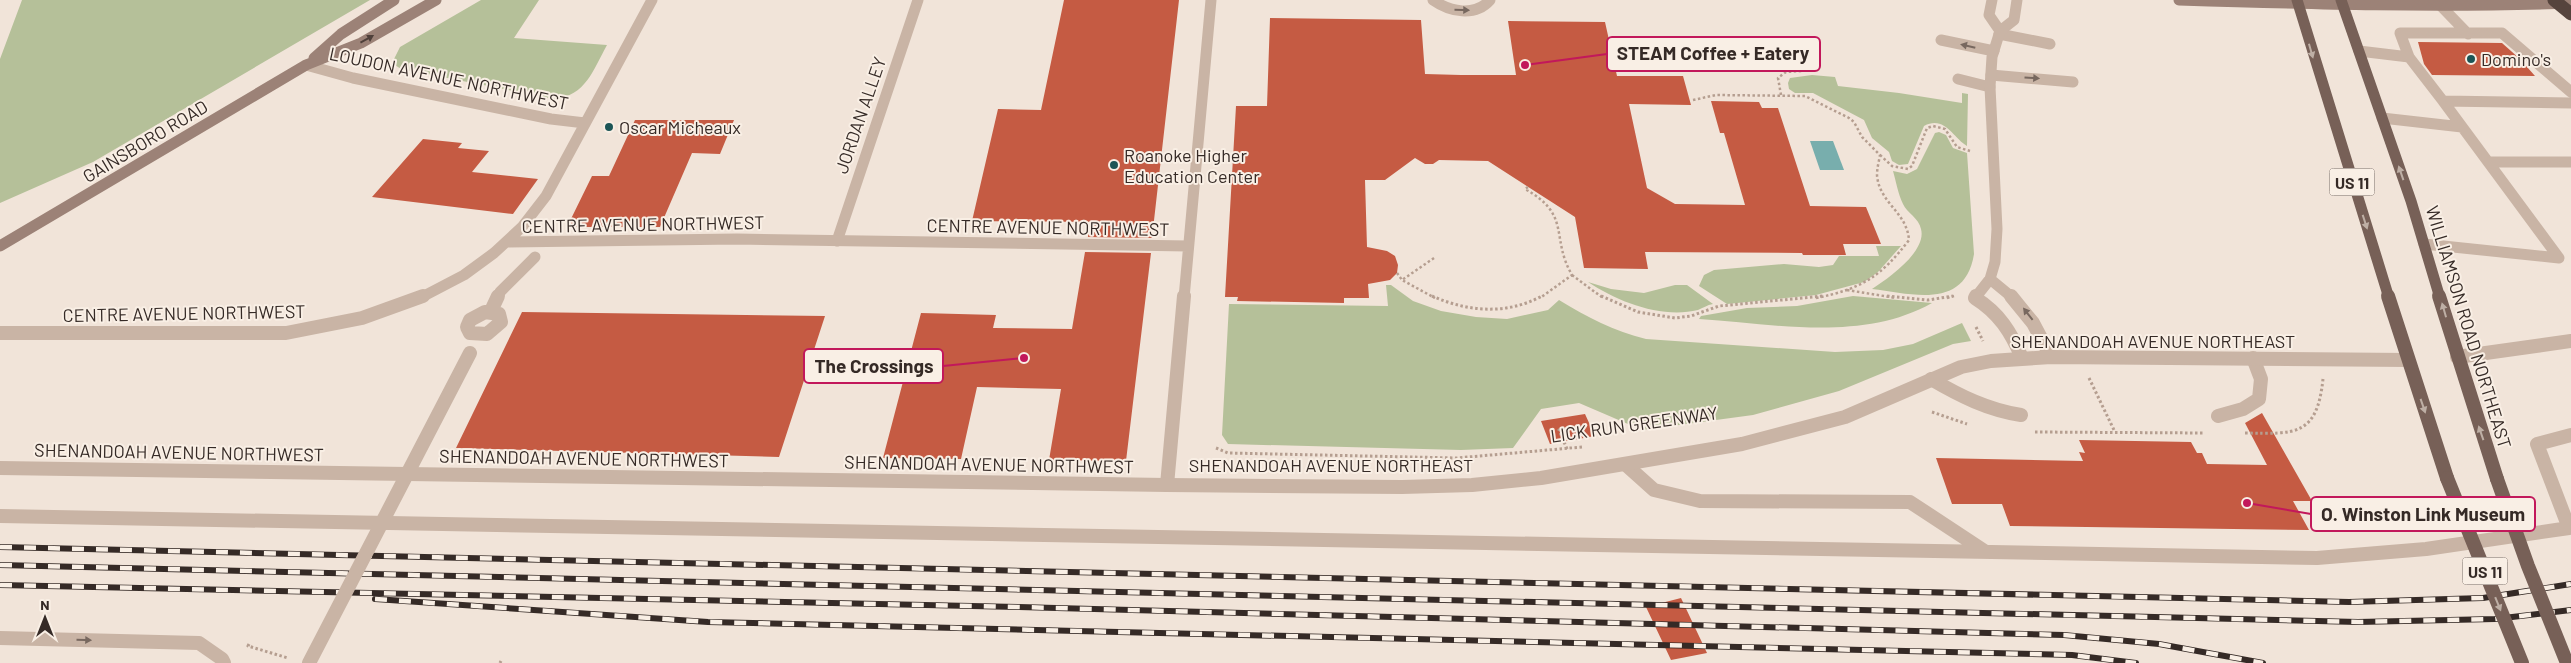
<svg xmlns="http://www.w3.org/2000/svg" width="2571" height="663" font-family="Barlow,sans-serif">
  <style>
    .green { fill: #b5c099 }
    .water { fill: #78aead }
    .building { fill: #c55b43 }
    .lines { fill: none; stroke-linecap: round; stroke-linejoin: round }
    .path-far1 { stroke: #b59e90; stroke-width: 2.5; stroke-dasharray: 2.5 2.5; stroke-linecap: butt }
    .path { stroke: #b59e90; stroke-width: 3; stroke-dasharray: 2.5 2.5; stroke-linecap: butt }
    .service-far1 { stroke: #c9b4a5; stroke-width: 11 }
    .service { stroke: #c9b4a5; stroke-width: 14 }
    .pedestrian-far1 { stroke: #c9b4a5; stroke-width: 11 }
    .pedestrian { stroke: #c9b4a5; stroke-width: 14 }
    .minor-far1 { stroke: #c9b4a5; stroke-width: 11 }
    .minor { stroke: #c9b4a5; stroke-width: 14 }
    .tertiary { stroke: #c9b4a5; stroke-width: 14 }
    .secondary { stroke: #9c8277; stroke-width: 11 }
    .primary-far1 { stroke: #776057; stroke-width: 11 }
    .primary { stroke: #776057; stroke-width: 14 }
    .rail-casing { stroke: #352a26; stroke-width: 6 }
    .rail { stroke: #f9efe5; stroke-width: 4.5; stroke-dasharray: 12; stroke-linecap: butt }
    .pedestrian-bridge { stroke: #c9b4a5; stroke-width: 14 }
    .primary-bridge { stroke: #776057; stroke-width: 14 }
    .motorway-bridge { stroke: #56443d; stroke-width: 13 }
    .oneway { fill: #78685f }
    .oneway2 { fill: #4f403a }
    .oneway3 { fill: #beafa5 }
    .poi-dot { fill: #1c5556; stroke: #f9efe5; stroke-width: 2 }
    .labels { text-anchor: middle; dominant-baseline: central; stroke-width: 4; stroke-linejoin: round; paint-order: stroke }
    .shield { fill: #f9efe5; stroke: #70655f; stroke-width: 1 }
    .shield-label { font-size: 16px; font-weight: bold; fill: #352a26 }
    .poi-label { font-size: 18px; fill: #352a26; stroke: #f9efe5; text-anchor: start }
    .street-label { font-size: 18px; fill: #352a26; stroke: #f9efe5 }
    .leader { fill: none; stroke: #c2185b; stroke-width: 2 }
    .callout-dot { fill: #c2185b; stroke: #f9efe5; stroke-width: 2 }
    .callout { fill: #f9efe5; stroke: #c2185b; stroke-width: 2 }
    .callout-label { font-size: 19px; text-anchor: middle; font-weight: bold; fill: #352a26 }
  </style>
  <rect width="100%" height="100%" fill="#f1e4d9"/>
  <!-- green -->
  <path class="green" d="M22 0H370L93 162 0 203V59Z
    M481 0H539L514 38 607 45C593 70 586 96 554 99L401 69 395 65 394 59 400 47Z
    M1812 75 1835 77 1838 86 1899 93 1962 103V93L1968 94 1967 146C1953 138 1945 115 1924 126L1908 164 1899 165 1892 161 1889 152 1872 138 1864 120 1813 93H1795L1789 89 1788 83 1790 78Z
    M1939 132 1946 135 1953 148 1967 153 1974 254C1965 310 1913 294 1872 289 1889 278 1927 251 1921 229 1919 218 1907 213 1903 204 1898 194 1896 181 1893 171L1907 174 1917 169 1935 133Z
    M1876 246H1901L1878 272 1864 282 1816 295 1727 304 1699 286 1704 275 1714 270 1784 264 1819 267 1833 265 1839 256H1879Z
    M1588 282 1611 289 1644 293 1675 285H1687L1713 304C1707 305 1703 308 1698 310 1662 319 1618 302 1588 282Z
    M1386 285H1391L1413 301 1441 311 1476 317 1507 319 1548 310 1559 300C1587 317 1614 331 1646 339L1835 352 1883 350 1913 344 1962 323 1971 341 1953 344 1839 391 1753 415 1642 430 1579 403 1541 409 1513 448 1461 450 1228 444 1222 435 1229 304 1388 306Z
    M1853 296 1932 303C1863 342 1775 324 1699 319L1701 316 1747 308 1797 306Z"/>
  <!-- water -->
  <path class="water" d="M1810 141H1833L1844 170H1820Z"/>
  <!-- building -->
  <path class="building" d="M1064 0H1179L1152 238 1088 237 1090 222 972 221 998 109 1041 110Z
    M1270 18 1421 20 1425 74 1461 75H1516L1508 21 1605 22 1617 76H1683L1691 105 1629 104 1647 188 1675 204 1745 205 1724 133H1720L1711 101 1759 102 1762 108H1778L1810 206 1866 207 1881 244H1843L1846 255H1803L1802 253 1645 252 1648 269 1584 268 1575 217 1488 161 1439 160 1433 164H1425L1415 158 1385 180H1365L1367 247 1387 251 1395 256 1398 265 1397 273 1390 280 1368 284 1369 298H1344V303L1237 301 1238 297H1225L1236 106H1267Z
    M2418 42 2502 43 2520 59 2535 76 2432 75 2424 64Z
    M635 120H734L720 154 692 153 660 227H567L592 176H609Z
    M423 139 462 143 458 148 489 151 472 172 538 179 513 214 372 197Z
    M1085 252 1151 253 1126 461 1049 460 1061 389 977 387 961 459 883 458 921 313 996 315 993 328 1072 329Z
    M522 312 825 316 779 457 456 448Z
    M2262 413 2312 501H2293L2309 530 2010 526 2002 504H1952L1936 458 2083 461 2079 452 2085 453 2079 440 2191 442 2197 453H2202L2207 464 2267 465 2245 423Z
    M1585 414 1595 436 1550 444 1541 421Z
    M1681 598 1707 653 1671 660 1646 607Z"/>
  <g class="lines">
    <!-- path-far1 -->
    <path class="path-far1" d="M1781 95 1778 78 1786 72 1802 71 1799 61
      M1693 100 1716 95 1805 96 1849 118 1854 122 1862 137 1880 155C1879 161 1877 168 1877 175 1879 203 1907 212 1909 240 1881 277 1861 289 1816 298
      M1880 155 1892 166 1908 169 1912 166 1927 128 1933 126 1945 129 1957 147 1970 151
      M1528 187 1525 189C1572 215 1550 237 1572 275L1540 298
      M1434 258 1402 280 1435 298
      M1397 273 1402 280
      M1572 275 1603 298
      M1847 290 1896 298
      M1947 298 1954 296"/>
    <!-- path -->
    <path class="path" d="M1432 296C1468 312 1507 315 1542 296
      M1601 296 1638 312 1675 318 1691 316 1719 306 1823 296
      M1887 296 1928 300 1953 296
      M1976 327 1983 341
      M2089 378 2115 432
      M1932 412 1967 424
      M2035 432 2204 433
      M2245 433C2296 434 2317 436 2323 379
      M1216 448 1228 453 1457 458 1582 447
      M1567 449 1559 430 1581 426
      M249 644 248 646 288 658
      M500 663 501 661"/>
    <!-- service-far1 -->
    <path class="service-far1" d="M1433 0C1450 12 1475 17 1490 0
      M2440 5 2468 34
      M1999 34 2050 44
      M1941 40 1994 51
      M2359 51 2409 57
      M1991 75 2073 82
      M1958 79 1990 87
      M2571 92 2502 33H2400L2409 57 2443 101 2571 103
      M2382 118 2462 127
      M2488 162H2571
      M837 241 918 0
      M2424 244 2559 258 2443 101"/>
    <!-- service -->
    <path class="service" d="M1931 379C1960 396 1988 410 2021 415
      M2218 416 2243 409 2259 399 2261 379 2253 358
      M1625 464 1654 490 1700 501 1910 502 1986 552
      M0 516 2317 558 2426 549 2569 528 2537 444 2571 435"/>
    <!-- pedestrian-far1 -->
    <path class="pedestrian-far1" d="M497 298 500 292 535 257"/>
    <!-- pedestrian -->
    <path class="pedestrian" d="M491 311 498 296
      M485 312 499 314 501 322 487 334 470 333 467 327 470 320Z"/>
    <!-- minor-far1 -->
    <path class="minor-far1" d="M1992 0 1989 15 2000 31
      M306 65 353 78 551 119 585 123
      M509 242 737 239 1188 246
      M1990 279 2013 298
      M420 298 464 275 494 253 522 227 546 196 652 0
      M1184 298 1211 0
      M1975 298 1990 279 1995 262 1997 229 1990 87 1992 57 2000 31 2014 20 2017 0"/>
    <!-- minor -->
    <path class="minor" d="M1976 296 1975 298C1999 313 2011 332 2022 358
      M2011 296 2033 323 2051 357
      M0 333H286L362 318 423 296
      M2457 357 2571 341
      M1167 485 1184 296
      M0 638 199 643 222 659 224 663"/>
    <!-- tertiary -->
    <path class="tertiary" d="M0 468 1167 485 1402 487 1472 485 1541 478 1742 444 1845 417 1961 367 1991 361 2051 357 2408 360"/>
    <!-- secondary -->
    <path class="secondary" d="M2179 0C2309 4 2441 8 2571 3
      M314 58 341 34 394 0
      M0 246 306 65 361 43 436 0"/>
    <!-- primary-far1 -->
    <path class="primary-far1" d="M2297 0 2389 298
      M2341 0 2411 201 2440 298"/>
    <!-- primary -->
    <path class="primary" d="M2388 296 2447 478
      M2439 296 2497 479"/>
    <defs>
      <path id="rail" d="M0 547 2349 602 2483 598 2571 584
        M0 565 2358 622 2495 619 2571 610
        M0 585 1019 607 2064 635 2159 644 2263 663
        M375 599 708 622 2072 655 2136 663"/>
    </defs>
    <!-- rail casing -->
    <use href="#rail" class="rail-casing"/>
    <!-- rail -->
    <use href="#rail" class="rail"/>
    <!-- pedestrian-bridge -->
    <path class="pedestrian-bridge" d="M309 663 470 353"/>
    <!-- primary-bridge -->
    <path class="primary-bridge" d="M2447 478 2522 663
      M2497 479 2528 566 2567 663"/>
    <!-- motorway-bridge -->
    <path class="motorway-bridge" d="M2554 0 2571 14"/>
  </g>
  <!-- one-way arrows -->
  <defs><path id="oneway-solid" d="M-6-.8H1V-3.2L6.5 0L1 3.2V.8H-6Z" transform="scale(1.25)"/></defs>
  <g class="oneway">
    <use href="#oneway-solid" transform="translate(1462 10) rotate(1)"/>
    <use href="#oneway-solid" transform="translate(1968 46) rotate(-167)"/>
    <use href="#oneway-solid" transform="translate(2032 78) rotate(4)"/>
    <use href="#oneway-solid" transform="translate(2028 314) rotate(-128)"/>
    <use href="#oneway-solid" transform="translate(84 640) rotate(2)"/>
  </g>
  <use class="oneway2" href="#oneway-solid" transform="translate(367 39) rotate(-29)"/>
  <g class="oneway3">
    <use href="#oneway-solid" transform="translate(2311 51) rotate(74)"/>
    <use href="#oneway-solid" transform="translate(2401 173) rotate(-109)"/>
    <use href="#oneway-solid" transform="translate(2365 222) rotate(72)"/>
    <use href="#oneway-solid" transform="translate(2444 310) rotate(-106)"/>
    <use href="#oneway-solid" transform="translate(2423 406) rotate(71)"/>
    <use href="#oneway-solid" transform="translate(2481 433) rotate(-109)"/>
    <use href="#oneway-solid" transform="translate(2498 604) rotate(68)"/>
  </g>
  <!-- markers -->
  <g class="poi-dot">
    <circle cx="2471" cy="59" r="5"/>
    <circle cx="609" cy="127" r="5"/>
    <circle cx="1114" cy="165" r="5"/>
  </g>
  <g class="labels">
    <!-- shield labels -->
    <g class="shield">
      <rect x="2329.5" y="168.5" width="45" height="27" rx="4"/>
      <rect x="2462.5" y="557.5" width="45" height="27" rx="4"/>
    </g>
    <g class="shield-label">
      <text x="2352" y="182">US 11</text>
      <text x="2485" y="571">US 11</text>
    </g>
    <!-- poi labels -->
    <g class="poi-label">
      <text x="2481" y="59">Domino's</text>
      <text x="619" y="127">Oscar Micheaux</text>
      <text x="1124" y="155">Roanoke Higher<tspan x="1124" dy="21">Education Center</tspan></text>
    </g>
    <!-- street labels -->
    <g class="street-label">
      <text transform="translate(449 78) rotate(12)">LOUDON AVENUE NORTHWEST</text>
      <text transform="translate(860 115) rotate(-71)">JORDAN ALLEY</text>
      <text transform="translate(145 141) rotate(-31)">GAINSBORO ROAD</text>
      <text transform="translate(643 224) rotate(-1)">CENTRE AVENUE NORTHWEST</text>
      <text transform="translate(1048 227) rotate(1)">CENTRE AVENUE NORTHWEST</text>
      <text transform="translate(184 313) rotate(-1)">CENTRE AVENUE NORTHWEST</text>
      <text transform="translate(2469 327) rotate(73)">WILLIAMSON ROAD NORTHEAST</text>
      <text x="2153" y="341">SHENANDOAH AVENUE NORTHEAST</text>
      <text transform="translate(1634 424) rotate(-8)">LICK RUN GREENWAY</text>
      <text transform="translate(179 452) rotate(1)">SHENANDOAH AVENUE NORTHWEST</text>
      <text transform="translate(584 458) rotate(1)">SHENANDOAH AVENUE NORTHWEST</text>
      <text transform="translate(989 464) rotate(1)">SHENANDOAH AVENUE NORTHWEST</text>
      <text x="1331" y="465">SHENANDOAH AVENUE NORTHEAST</text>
    </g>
  </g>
  <!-- callouts -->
  <path class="leader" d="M1525 65L1607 54M1024 358L943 366M2247 503L2311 514"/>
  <g class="callout-dot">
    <circle cx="1525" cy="65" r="5"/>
    <circle cx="1024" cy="358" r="5"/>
    <circle cx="2247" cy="503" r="5"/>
  </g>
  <g class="callout">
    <rect x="1607" y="37" width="213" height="34" rx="5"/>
    <rect x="804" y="349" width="139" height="34" rx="5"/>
    <rect x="2311" y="497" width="224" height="34" rx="5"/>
  </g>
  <g class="callout-label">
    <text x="1713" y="60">STEAM Coffee + Eatery</text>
    <text x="874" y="373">The Crossings</text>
    <text x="2423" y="521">O. Winston Link Museum</text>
  </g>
  <!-- north arrow -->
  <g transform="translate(45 618)" stroke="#f9efe5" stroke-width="4" paint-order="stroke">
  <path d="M0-4L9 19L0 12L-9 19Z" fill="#352a26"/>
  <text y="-8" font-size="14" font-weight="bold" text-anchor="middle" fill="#352a26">N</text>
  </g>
</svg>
